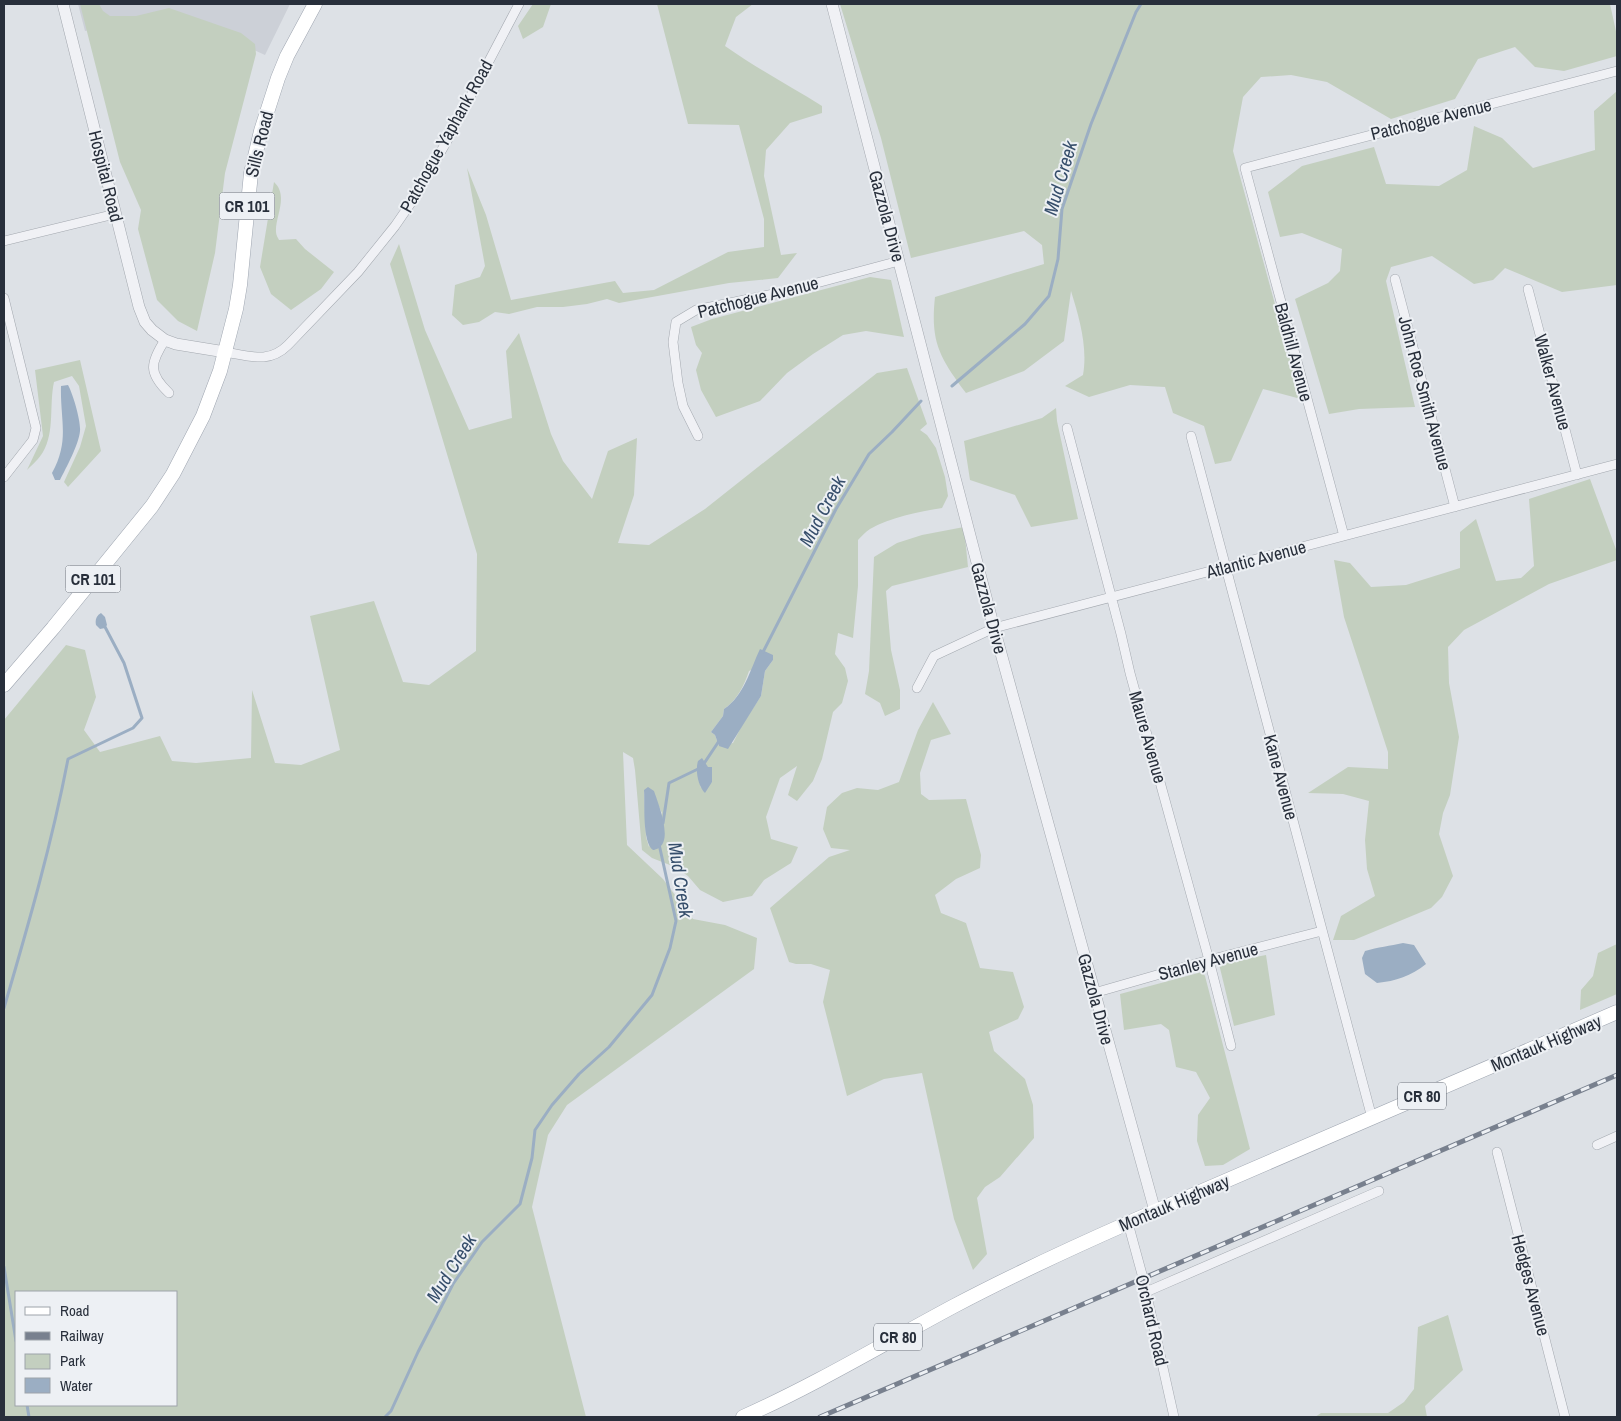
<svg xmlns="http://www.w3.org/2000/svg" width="1621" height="1421" font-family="'Archivo Narrow',sans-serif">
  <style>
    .built { fill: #ccd0d7 }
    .green { fill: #c3cfbf; fill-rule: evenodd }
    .water { fill: #9baec3 }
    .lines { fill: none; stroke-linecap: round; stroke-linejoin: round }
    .stream { stroke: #9baec3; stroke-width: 3 }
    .minor-casing { stroke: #a3a8af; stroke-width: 10 }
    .tertiary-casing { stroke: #a3a8af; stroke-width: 12 }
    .primary-casing { stroke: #9ea5b0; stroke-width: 15 }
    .minor { stroke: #f0f1f5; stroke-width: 9 }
    .tertiary { stroke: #f0f1f5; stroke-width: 11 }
    .primary { stroke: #fff; stroke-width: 14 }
    .rail-casing { stroke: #78808e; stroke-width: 5 }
    .rail { stroke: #edf0f4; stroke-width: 3; stroke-dasharray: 9; stroke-linecap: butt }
    .labels { text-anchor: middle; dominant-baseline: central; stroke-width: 4; stroke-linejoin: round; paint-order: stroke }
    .shield { fill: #edf0f4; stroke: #636972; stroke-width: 1 }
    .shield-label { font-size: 16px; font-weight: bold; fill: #282f3b }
    .street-label { font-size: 18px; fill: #282f3b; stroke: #edf0f4 }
    .water-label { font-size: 19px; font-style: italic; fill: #364e6b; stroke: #edf0f4 }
  </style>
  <rect width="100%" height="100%" fill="#dde1e6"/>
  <!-- built -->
  <path class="built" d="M78 4H290L265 55 180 16 171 14 85 31Z"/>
  <!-- green -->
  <path class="green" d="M80 4H99L103 11 110 16H136L169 8 241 33 255 44 256 54 225 173 215 253 197 331 178 321 157 300 138 229 141 210 120 162Z
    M533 4H551L543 27 523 39 518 26Z
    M657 4H753L736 17 725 46C756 68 790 86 822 106V113L790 123 766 150 764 176 781 255 797 253 778 278 729 283 619 303 607 299 587 304 563 307H537L509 314 495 312 479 322 463 325 452 315 455 285 480 277 485 266 467 168 486 215 511 300 615 281 623 293 654 290 728 252 764 247V219L739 125 688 124Z
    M840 4H1610L1617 36V56L1564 71 1535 67 1515 47 1478 59 1455 99 1391 119 1327 82 1291 75 1261 77 1243 97 1233 151 1301 399 1263 389 1231 461 1215 464 1204 426 1173 413 1165 387 1130 385 1089 397 1065 386 1083 375C1088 347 1079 317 1071 291L1064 341 1024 371 966 393C940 358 930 342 935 297L1044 264 1042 245 1024 231 911 258 881 138Z
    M1617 91V285L1562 292 1505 268 1493 280 1474 284 1432 256 1391 267 1386 281 1415 407 1359 409 1329 414 1295 299 1328 283 1340 271 1342 249 1302 233 1280 237 1268 192 1302 166 1374 147 1386 184 1439 186 1467 170 1474 126 1502 138 1533 168 1595 150 1594 111Z
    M274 182C289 196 275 216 276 232 276 235 278 238 279 240L296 239 305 249 334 272 321 289 291 310 271 294 260 267Z
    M399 244 425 330 469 430 512 418 506 351 519 333 551 434 563 461 592 499 608 451 637 438 634 495 618 543 649 545 705 509 877 373 907 368 927 424 920 430 927 435 936 448 945 477 948 496 942 508C918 512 891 517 870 529 865 532 862 536 858 540V586L853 638 838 633 835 654 845 668 848 681 842 703 833 712 822 759 813 781 797 801 788 795 797 766 780 778 766 817 771 839 798 847 791 863 764 880 752 896 723 902 700 890 688 876 675 867 652 858 642 850 635 770 633 758 623 752 627 845 663 879 693 919 725 925 757 938 754 969 567 1105 548 1135 532 1207 586 1417H4V720L66 645 85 650 96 697 84 730 100 752 160 736 172 761 196 763 251 758 252 690 275 763 301 765 340 750 310 616 374 601 403 682 429 685 476 651 477 554 390 264ZM773 660 765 671 761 696 742 725 733 743 719 746 715 735 711 732 723 716 724 709C737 700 744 686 749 671ZM712 768V782L701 788 699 780ZM644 791 658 805 662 813 649 847 646 837ZM16 1292H176V1405H16Z
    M870 277 891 280 904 337 866 331 843 335 813 354 787 373 760 401 716 417 701 390 696 370 702 353 696 345 691 327 712 319Z
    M80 360 101 451 68 487 64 482 80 447 86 426 79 386 72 376 54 382C49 405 55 432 43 452 39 459 32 465 27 470L43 436 35 370Z
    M1056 408 1057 421 1078 519 1031 527 1015 495 970 480 964 441 1042 418Z
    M1590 479 1617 552V560L1549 584 1464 630 1448 647 1449 683 1459 737 1450 795 1443 813 1439 834 1453 876 1442 897 1431 908 1354 940H1333L1341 916 1375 896 1367 869 1365 840 1369 801 1343 794 1308 793 1348 767 1388 769V752L1344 617 1334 560 1350 563 1371 587 1406 585 1460 568V532L1476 519 1496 581 1521 578 1534 566 1529 499Z
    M964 527 968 567 892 586 886 591 891 650 900 690V709L885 716 880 703 865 694 869 671 874 557 897 543 922 535Z
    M933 702 951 734 931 740 920 773 921 794 929 800 966 799 981 855 980 868 956 879 935 895 941 913 966 923 980 968 1013 972 1024 1007 1018 1019 989 1032 994 1051 1025 1079 1033 1105 1034 1138 1000 1177 985 1187 977 1198 987 1254 973 1270 954 1219 922 1073 884 1079 847 1096 823 1002 830 970 811 964H796L789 962 770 908 829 857 850 850 831 848 823 829 827 807 842 793 857 788 878 790 899 782 918 730Z
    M1617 944V994L1580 1010 1581 990 1593 976 1598 953Z
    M1266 955 1275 1015 1234 1026 1219 964Z
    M1202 972 1205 976 1250 1149 1223 1165 1205 1166 1197 1141 1198 1115 1210 1098 1196 1072 1176 1067 1169 1030 1161 1024 1124 1030 1120 994Z
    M1448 1315 1463 1370 1425 1406 1427 1417H1315L1321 1413H1388L1404 1402 1414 1389 1418 1327Z"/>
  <!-- water -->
  <path class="water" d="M68 385C73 394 81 421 80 431 79 444 66 468 60 480H55L52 473C70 440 60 421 61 386Z
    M101 613 105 617 107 625 105 628 100 629 96 625C95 620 96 616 101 613Z
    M760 649 773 655V660L765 671 761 696 728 749 719 746 715 735 711 732 723 716 724 709C744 696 750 670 760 649Z
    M702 758 708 767H712V782L705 793C698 786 695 770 698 761Z
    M648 787 654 791C658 803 672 837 660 847 659 848 655 850 653 850 642 842 645 804 644 790Z
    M1403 943 1414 945 1426 964C1411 976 1396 981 1377 983L1365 974 1362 958 1365 951C1378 947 1390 946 1403 943Z"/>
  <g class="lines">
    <!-- stream -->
    <path class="stream" d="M952 386 1025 324 1049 296 1058 259 1062 209 1091 124 1136 12 1141 4
      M763 652 836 509 869 454 892 432 921 401
      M703 765 719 741
      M663 823 669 783 698 769
      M4 1008C28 926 52 843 68 759L133 728 142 718 124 663 104 625
      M4 1267 16 1341
      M27 1405 29 1417
      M385 1417 391 1411 418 1352 453 1284 482 1242 520 1204 532 1158 535 1130 552 1105 579 1074 609 1047 652 995 670 948 676 921 659 844"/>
    <defs>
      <path id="minor" d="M4 241 115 214
        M1395 279 1455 507
        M1528 289 1577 475
        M4 298 36 428 33 440 4 477
        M165 340C150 363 148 373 169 393
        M225 352C250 356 269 364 288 345L358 272 395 226 415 197 448 139 519 4
        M1067 428 1121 634 1130 673 1209 960 1231 1046
        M698 436 683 406 678 383 673 342 676 322 696 310 783 292 899 261
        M1191 436 1372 1118
        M1344 536 1245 168 1617 71
        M917 688 934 656 994 628 1617 464
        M1094 993 1209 960 1322 931
        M1597 1145 1617 1136
        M1497 1152 1565 1417
        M1128 1223 1143 1278 1174 1417
        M1146 1292 1379 1191"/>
      <path id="tertiary" d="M63 4 139 307 145 322 152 330 165 340 176 344 225 352
        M832 4 994 628 1155 1211"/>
      <path id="primary" d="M4 685 53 628 152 506 173 474 203 416 220 371 236 309 240 285 251 173 261 131 278 78 287 56 315 4
        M743 1417C815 1385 883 1344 954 1306 1011 1276 1069 1249 1128 1223L1617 1012"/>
    </defs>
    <!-- minor casing -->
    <use href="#minor" class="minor-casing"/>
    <!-- tertiary casing -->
    <use href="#tertiary" class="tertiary-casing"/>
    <!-- primary casing -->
    <use href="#primary" class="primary-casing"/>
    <!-- minor -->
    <use href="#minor" class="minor"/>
    <!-- tertiary -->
    <use href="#tertiary" class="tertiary"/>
    <!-- primary -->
    <use href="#primary" class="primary"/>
    <defs>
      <path id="rail" d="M820 1417 1617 1075"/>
    </defs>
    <!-- rail casing -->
    <use href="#rail" class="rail-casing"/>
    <!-- rail -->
    <use href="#rail" class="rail"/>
  </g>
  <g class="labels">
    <!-- shield labels -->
    <g class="shield">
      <rect x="219.5" y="192.5" width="55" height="27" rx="4"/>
      <rect x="65.5" y="565.5" width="55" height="27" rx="4"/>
      <rect x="1398" y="1082.5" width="48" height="27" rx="4"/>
      <rect x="874" y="1323.5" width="48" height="27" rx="4"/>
    </g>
    <g class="shield-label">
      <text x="247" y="206">CR 101</text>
      <text x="93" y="579">CR 101</text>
      <text x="1422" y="1096">CR 80</text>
      <text x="898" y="1337">CR 80</text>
    </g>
    <!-- street labels -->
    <g class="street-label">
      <text transform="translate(1431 119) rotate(-14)">Patchogue Avenue</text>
      <text transform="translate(446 136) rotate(-61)">Patchogue Yaphank Road</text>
      <text transform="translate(259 144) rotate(-76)">Sills Road</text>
      <text transform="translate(106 176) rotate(76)">Hospital Road</text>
      <text transform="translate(887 216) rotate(75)">Gazzola Drive</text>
      <text transform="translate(758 297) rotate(-14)">Patchogue Avenue</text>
      <text transform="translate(1294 352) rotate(75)">Baldhill Avenue</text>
      <text transform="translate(1553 382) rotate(75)">Walker Avenue</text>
      <text transform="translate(1425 393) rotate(75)">John Roe Smith Avenue</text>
      <text transform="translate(1256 559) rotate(-15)">Atlantic Avenue</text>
      <text transform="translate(989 608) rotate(75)">Gazzola Drive</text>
      <text transform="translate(1148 737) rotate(74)">Maure Avenue</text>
      <text transform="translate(1281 777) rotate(75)">Kane Avenue</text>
      <text transform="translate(1208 961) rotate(-15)">Stanley Avenue</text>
      <text transform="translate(1096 999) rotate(75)">Gazzola Drive</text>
      <text transform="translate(1546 1043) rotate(-23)">Montauk Highway</text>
      <text transform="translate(1174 1203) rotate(-23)">Montauk Highway</text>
      <text transform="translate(1531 1285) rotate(75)">Hedges Avenue</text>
      <text transform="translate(1152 1320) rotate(77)">Orchard Road</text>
    </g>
    <!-- water labels -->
    <g class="water-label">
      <text transform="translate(1060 178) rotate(-74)">Mud Creek</text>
      <text transform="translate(822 511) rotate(-62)">Mud Creek</text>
      <text transform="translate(681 880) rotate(81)">Mud Creek</text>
      <text transform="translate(451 1268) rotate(-58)">Mud Creek</text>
    </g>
  </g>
  <!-- border -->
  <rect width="1621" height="1421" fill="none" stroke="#282f3b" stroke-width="10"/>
  <!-- legend -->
  <rect x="15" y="1291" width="162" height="115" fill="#edf0f4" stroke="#9ea3aa"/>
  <rect x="25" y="1307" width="25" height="8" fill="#ffffff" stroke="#9ea3aa"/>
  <text x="60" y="1316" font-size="15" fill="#282f3b">Road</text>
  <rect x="25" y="1332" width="25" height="8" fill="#78808e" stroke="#9ea3aa"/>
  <text x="60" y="1341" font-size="15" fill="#282f3b">Railway</text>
  <rect x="25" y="1354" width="25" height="15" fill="#c3cfbf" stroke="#9ea3aa"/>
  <text x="60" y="1366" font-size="15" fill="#282f3b">Park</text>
  <rect x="25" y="1378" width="25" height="15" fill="#9baec3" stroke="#9ea3aa"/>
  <text x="60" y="1391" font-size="15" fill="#282f3b">Water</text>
</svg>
